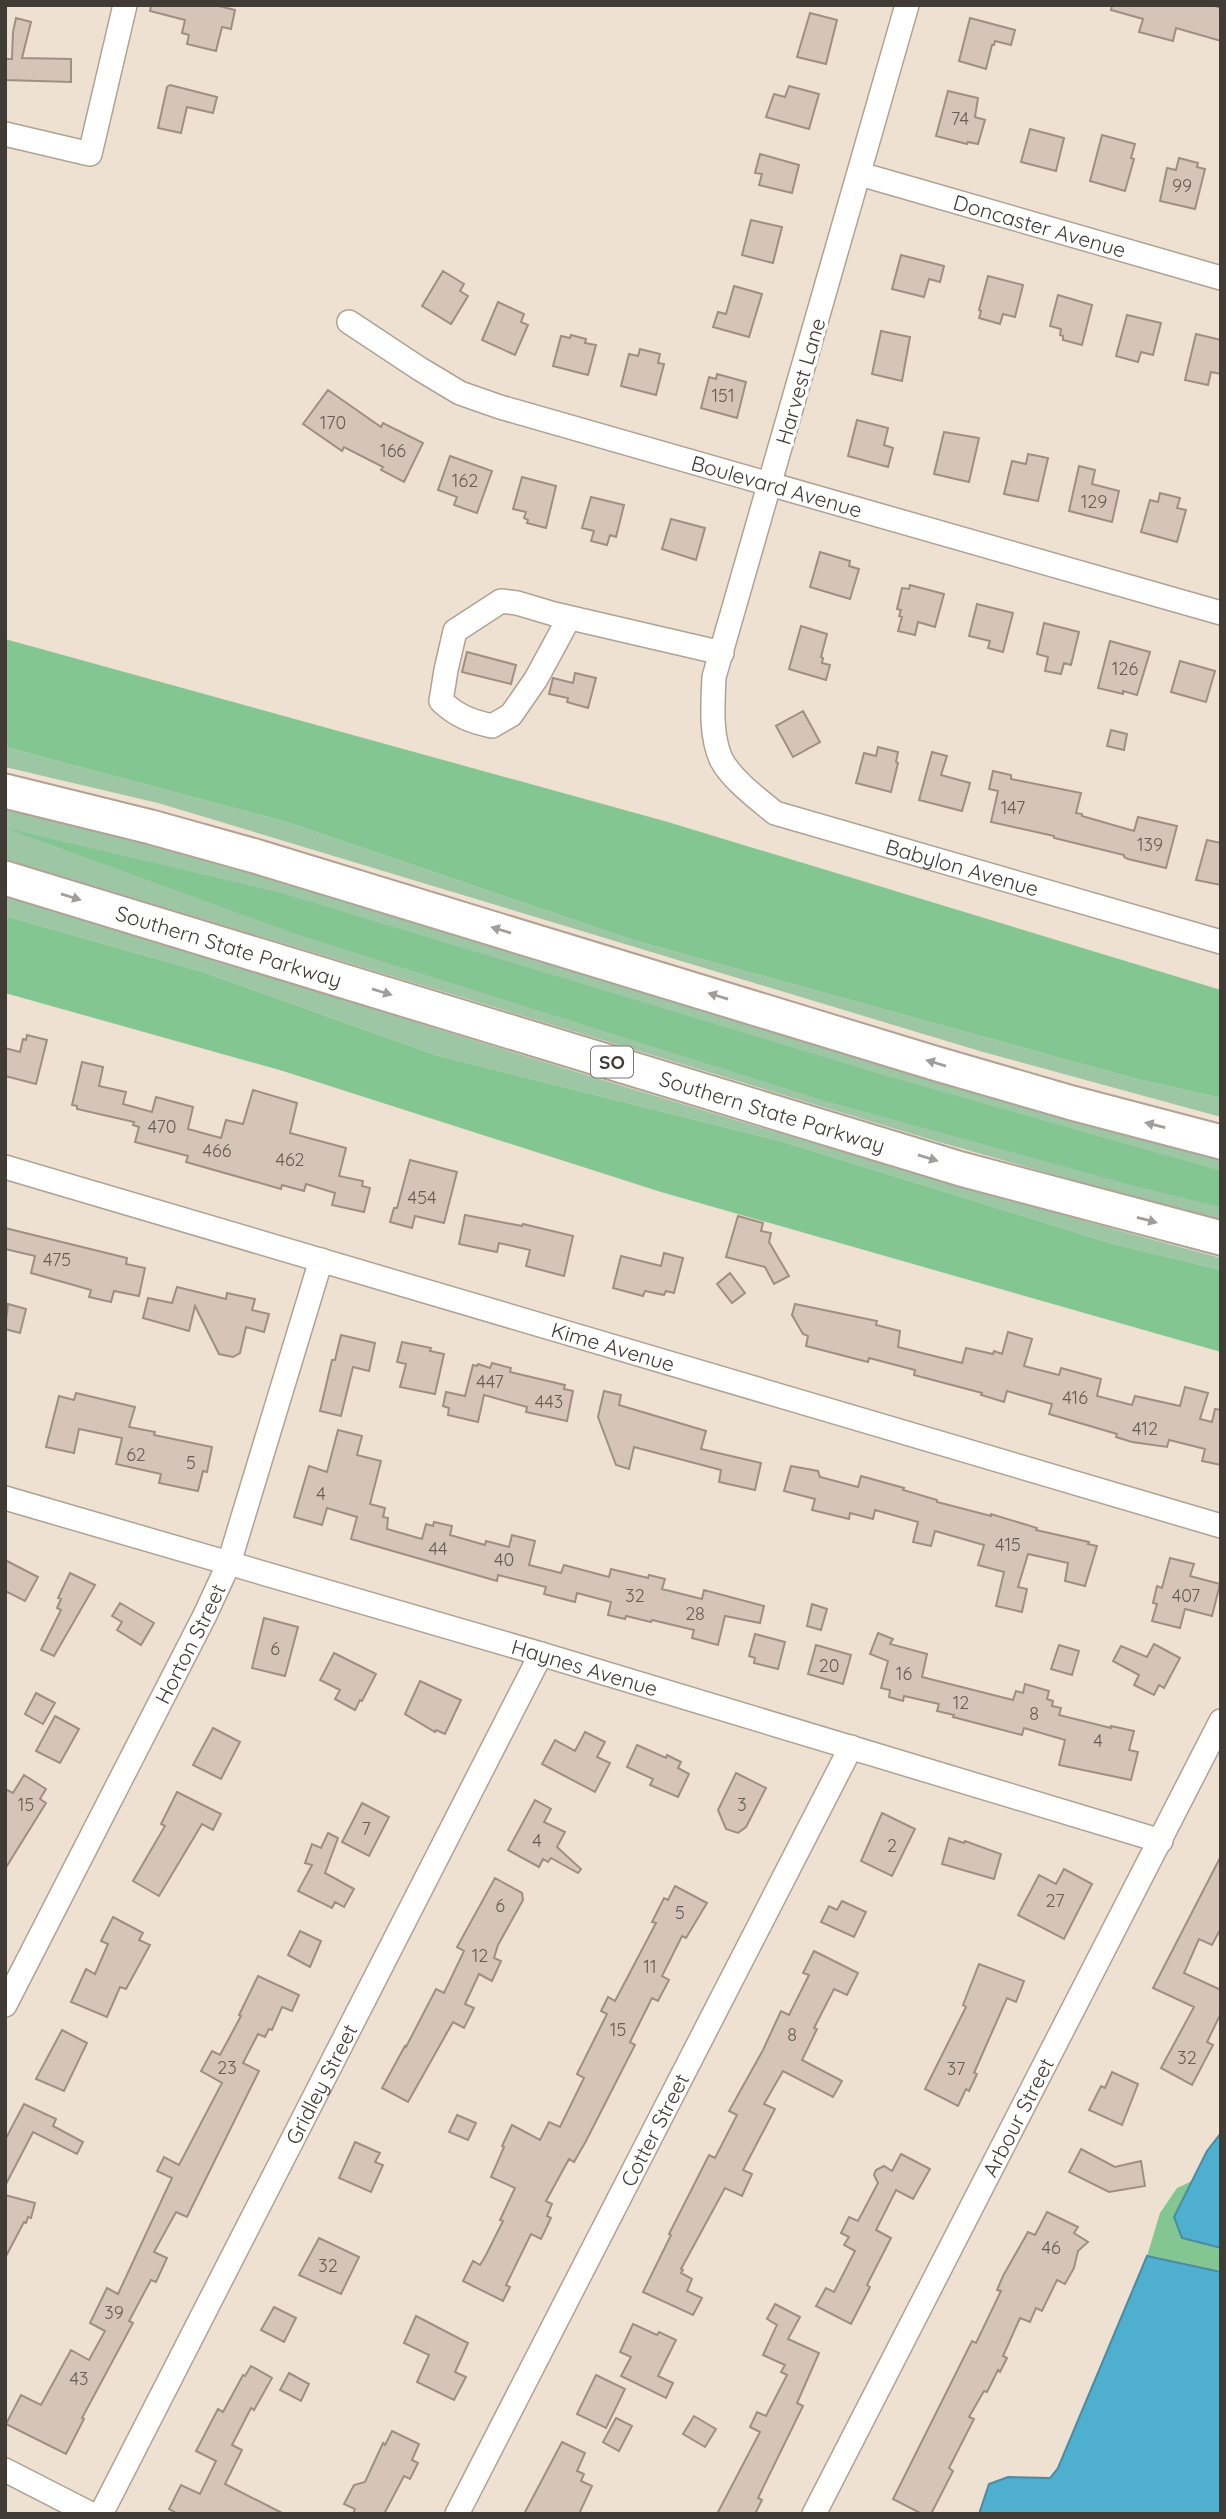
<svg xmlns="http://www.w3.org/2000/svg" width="1226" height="2519" font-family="Quicksand,sans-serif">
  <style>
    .green { fill: #9dc6a5 }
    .forest { fill: #83c692 }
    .water { fill: #4eafcf; stroke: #4a8ca1; stroke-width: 2 }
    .building { fill: #d5c4b7; stroke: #9f8f83; stroke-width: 2 }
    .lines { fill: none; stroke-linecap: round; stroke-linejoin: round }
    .minor-casing { stroke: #b0a294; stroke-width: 26 }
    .highway-casing { stroke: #b0a294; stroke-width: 37 }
    .minor { stroke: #fff; stroke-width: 23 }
    .highway { stroke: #fff; stroke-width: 33 }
    .oneway { fill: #a09d9a }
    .labels { text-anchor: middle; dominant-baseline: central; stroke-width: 7; stroke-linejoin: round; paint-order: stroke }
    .number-label { font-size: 18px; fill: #665d56 }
    .shield { fill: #fff; stroke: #7a7672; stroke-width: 2 }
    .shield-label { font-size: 19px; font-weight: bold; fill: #413b35 }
    .street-label { font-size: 21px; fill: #413b35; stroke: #fff }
  </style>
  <rect width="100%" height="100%" fill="#efe1d1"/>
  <!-- green -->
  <path class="green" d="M5 747 287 822 633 940 1137 1079 1221 1098V1117L983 1052 158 803 5 767Z
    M5 807 208 857 907 1073 1096 1127 1221 1160V1220L1149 1202 932 1140 5 859Z
    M5 893C408 1020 812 1149 1221 1258V1270L1113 1244 780 1141 435 1055 203 972 5 916Z"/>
  <!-- forest -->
  <path class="forest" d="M5 639 668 822 1221 990V1098L1137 1079 633 940 287 822 5 747Z
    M5 828 281 893 890 1077 1221 1171V1207L1135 1186 826 1101 296 934Z
    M5 916 203 972 435 1055 780 1141 1113 1244 1221 1270V1352L661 1192 283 1071 5 993Z
    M1192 2181 1174 2217 1183 2238 1221 2248V2272L1147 2256 1160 2213 1177 2188Z"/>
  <!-- water -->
  <path class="water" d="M1221 2133V2248L1182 2238 1174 2217 1207 2151Z
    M1147 2256 1221 2272V2514H979L989 2484 1008 2477 1050 2478 1058 2468Z"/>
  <!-- building -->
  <path class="building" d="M151 5H215L235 10 231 29 222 27 216 51 187 44 189 35 182 33 185 20 150 11Z
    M1112 5H1212L1221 8V41L1176 28 1173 41 1139 32 1143 19 1111 10Z
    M810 13 837 20 826 64 797 57Z
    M16 18 31 22 22 58 71 59V82L5 80 6 59H12L13 32Z
    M970 18 1015 30 1011 45 995 41 994 45H992L986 69 959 61Z
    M170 85 217 97 213 113 187 107 181 133 158 128 167 87Z
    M789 86 819 94 809 129 766 117 774 94 785 97Z
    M948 91 978 98 975 117 985 120 978 144 968 142 967 144 936 136Z
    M1030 129 1064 138 1056 171 1021 162Z
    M1102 135 1135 144 1131 158 1134 159 1125 191 1090 181Z
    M760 154 799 165 792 193 759 185 762 174 755 173Z
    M1179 158 1198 163 1197 167 1205 169 1195 209 1160 201 1167 168 1176 170Z
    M751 220 782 227 773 263 742 255Z
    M901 255 944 266 940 282 929 279 924 297 892 289Z
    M443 271 464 284 460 291 468 296 451 324 422 306Z
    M988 276 1023 285 1015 317 1003 314 1000 324 979 318 981 311 979 310Z
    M734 286 762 294 749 337 713 327 718 312 726 314Z
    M1058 295 1092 305 1082 345 1063 340V336L1060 335 1061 329 1050 326Z
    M498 302 524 314 521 322 528 325 515 355 482 340Z
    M1127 315 1161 323 1153 355 1141 352 1138 362 1116 356Z
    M881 331 910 337 902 381 872 374Z
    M1196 334 1221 340V374L1211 372 1208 385 1185 380Z
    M571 335 586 339 585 343 596 345 588 375 553 366 561 336 570 338Z
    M640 349 660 354 658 363 664 364 656 395 621 386 629 354 638 356Z
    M717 374 746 382 737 418 701 408 709 377 716 379Z
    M328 390 381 427 383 423 423 443 404 482 381 470 383 467 344 447 342 451 303 424Z
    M857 420 888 428 884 445 893 448 888 467 848 456Z
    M944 432 979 438 969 482 934 474Z
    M1028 454 1048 458 1038 501 1004 494 1012 461 1026 464Z
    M450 456 492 471 477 513 454 505 457 497 438 490Z
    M1079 466 1095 470 1092 484 1119 491 1112 522 1069 511Z
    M522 477 556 486 546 528 527 523 528 520 524 518 526 512 513 509Z
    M1160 493 1180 498 1177 508 1186 510 1177 542 1141 532 1150 500 1158 502Z
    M591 497 624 505 616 537 610 535 607 545 591 541 594 531 582 528Z
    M671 519 705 528 696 560 662 549Z
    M820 552 850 561 849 566 859 569 850 599 810 587Z
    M910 585 944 594 935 627 918 622 915 635 898 631 902 617 899 616 901 610 897 609 902 588 909 589Z
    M977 604 1013 613 1003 652 988 648 990 641 969 636Z
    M1044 623 1079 632 1071 665 1064 663 1061 674 1045 671 1048 657 1037 654Z
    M801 626 827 634 821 657 823 658 822 663 830 665 826 680 789 669Z
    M1110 641 1150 652 1137 695 1123 691V694L1098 688Z
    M467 652 516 665 511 684 462 672Z
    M1180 661 1215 671 1206 702 1171 692Z
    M575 673 596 678 588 708 567 702 568 698 549 694 553 678 573 683Z
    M803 711 820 742 793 757 776 726Z
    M1111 730 1127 734 1124 750 1107 746Z
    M878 747 898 752 896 762 898 763 891 792 856 783 864 753 876 756Z
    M932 752 947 756 941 775 970 783 962 811 919 800Z
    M993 771 1011 775V779L1081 793 1076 813 1082 814V816L1134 831 1138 817 1177 826 1166 868 1128 859 1124 857V855L1054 838V836L991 822 998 791 989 789Z
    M1207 840 1221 843V885L1196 880Z
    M27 1035 47 1040 36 1084 5 1076V1048L20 1052 23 1039 26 1040Z
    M82 1062 103 1067 99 1086 126 1092 123 1104 152 1112 156 1097 193 1107 188 1129 221 1138 226 1120 243 1124 253 1090 297 1103 290 1133 346 1148 339 1176 363 1181 362 1186 370 1188 364 1212 332 1205 335 1193 306 1184 304 1191 282 1185 281 1189 186 1162 188 1156 135 1142 139 1127 133 1125 134 1122 77 1109V1106L72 1105Z
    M410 1160 457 1172 444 1223 415 1216 412 1228 390 1222 394 1208H397Z
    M465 1215 522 1226 523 1224 573 1236 564 1276 526 1266 530 1250 499 1243 497 1252 459 1244Z
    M738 1216 763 1223 761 1231 771 1233 769 1242 789 1276 774 1284 765 1267 726 1257Z
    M5 1228 127 1258 126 1264 145 1268 139 1296 114 1291 111 1302 89 1297 91 1290 31 1273 35 1256 5 1249Z
    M664 1253 683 1258 674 1293 666 1291 664 1295 645 1291 643 1296 613 1288 621 1256 661 1266Z
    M730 1273 745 1293 732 1303 717 1284Z
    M177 1287 226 1299 227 1293 255 1299 252 1310 269 1314 264 1332 246 1327 240 1353 233 1357 219 1354 195 1306 189 1331 143 1318 148 1298 172 1303Z
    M8 1304 26 1309 20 1333 5 1329Z
    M795 1304 877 1321 876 1325 900 1331 898 1347 962 1363 966 1348 993 1354 994 1351 1002 1354 1008 1332 1032 1339 1024 1366 1059 1375 1061 1368 1101 1379 1097 1396 1132 1405 1135 1396 1180 1406 1185 1387 1208 1393 1200 1419 1212 1422 1215 1409 1221 1410V1465L1202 1461 1205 1449 1169 1440 1167 1447 1132 1442 1116 1437 1117 1434 1049 1414 1052 1404 1007 1391 1004 1402 981 1395 982 1393 914 1375 915 1370 869 1358 868 1362 806 1346 808 1336 803 1334 792 1315Z
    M341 1335 375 1343 369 1371 353 1367 341 1416 320 1411 332 1360H335Z
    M402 1342 431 1348 430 1351 444 1354 435 1394 400 1387 406 1364 397 1362Z
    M492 1363 511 1368 510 1372 565 1385 564 1389 573 1391 567 1421 526 1412 527 1407 484 1395 478 1422 448 1415 449 1408 443 1406 446 1392 465 1396 473 1365 477 1366 478 1364 490 1368Z
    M604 1391 621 1395 619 1405 706 1431 701 1449 761 1463 755 1490 719 1482 721 1470 634 1447 629 1469 616 1465 598 1417Z
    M76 1393 135 1407 129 1427 155 1432 154 1435 212 1447 207 1472 203 1471 198 1491 159 1483 161 1474 116 1464 122 1438 79 1429 74 1453 46 1447 59 1396 74 1400Z
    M338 1430 362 1436 357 1455 381 1461 370 1504 385 1508 383 1517 388 1518 387 1529 422 1539 426 1524 433 1526 434 1522 452 1526 450 1535 485 1545 486 1541 509 1547 512 1535 535 1541 529 1565 561 1573 564 1565 609 1577 611 1569 648 1578 649 1575 665 1579 662 1589 702 1599 704 1590 764 1606 760 1623 725 1616 718 1645 692 1638 694 1630 652 1620 651 1622 626 1616 625 1619 608 1615 611 1602 577 1593 575 1602 544 1594 546 1587 498 1575 497 1581 351 1539 357 1517 327 1508 322 1525 294 1517 309 1466 327 1472Z
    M791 1466 818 1471 820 1477 858 1487 861 1476 904 1488 903 1490 937 1500V1502L991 1516V1514L1037 1528 1036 1530 1089 1542 1088 1544 1097 1546 1085 1586 1065 1581 1068 1563 1028 1554 1018 1587 1027 1589 1022 1612 996 1606 1004 1572 978 1565 984 1545 935 1531 931 1546 913 1542 918 1522 875 1510 873 1519 850 1513 849 1519 812 1510 815 1499 784 1491Z
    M1170 1558 1194 1564 1190 1576 1220 1584 1212 1616 1185 1609 1180 1628 1152 1621 1157 1604 1153 1603 1157 1586 1162 1588Z
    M5 1560 38 1577 25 1601 5 1591Z
    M70 1573 95 1585 54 1656 41 1650 61 1610 57 1608 61 1599 58 1598Z
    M120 1603 154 1623 141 1645 117 1630 122 1622 112 1616Z
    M812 1604 827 1609 821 1630 807 1626Z
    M264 1618 298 1627 285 1676 252 1668Z
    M878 1633 893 1639 890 1644 927 1654 922 1677 1013 1700 1016 1691 1023 1693 1025 1684 1049 1691 1047 1699 1053 1701 1052 1706 1061 1708 1059 1715 1111 1728V1726L1134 1731 1129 1750 1138 1752 1131 1780 1059 1765 1065 1740 1024 1728 1022 1735 953 1717 954 1715 937 1711 939 1704 904 1696 903 1701 889 1697 890 1690 881 1688 888 1661 870 1654Z
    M755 1634 785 1642 778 1669 754 1663 755 1658 749 1656Z
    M1154 1644 1180 1658 1164 1688 1159 1685 1154 1695 1134 1685 1139 1675 1113 1661 1121 1646 1147 1657Z
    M816 1645 851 1655 843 1684 808 1674Z
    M1059 1645 1079 1651 1072 1675 1051 1669Z
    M334 1653 376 1674 362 1701 360 1700 355 1710 335 1699 340 1690 320 1680Z
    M420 1681 461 1700 445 1734 436 1730 435 1732 405 1714Z
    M36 1693 55 1703 43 1724 25 1714Z
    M55 1716 79 1729 60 1763 36 1751Z
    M213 1728 240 1742 221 1779 193 1765Z
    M585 1732 605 1742 597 1757 610 1763 595 1792 542 1764 555 1740 575 1751Z
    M637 1745 666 1758 667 1755 681 1762 678 1768 689 1774 678 1797 650 1785 653 1779 627 1767Z
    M736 1773 766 1788 746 1827 738 1833 726 1829 718 1810Z
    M24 1775 46 1789 40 1799 46 1803 5 1869V1789L13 1793Z
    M177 1792 221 1814 213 1830 202 1824 159 1896 133 1881 165 1826 161 1824Z
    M535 1800 551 1809 544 1822 565 1832 557 1847 581 1869 578 1873 551 1858 548 1862 543 1859 539 1867 508 1850Z
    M362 1803 389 1817 369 1856 342 1842Z
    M882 1813 915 1829 892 1876 861 1861Z
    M328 1833 338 1838 325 1873 354 1889 344 1907 335 1902 332 1908 298 1891 312 1865 305 1863 312 1844 321 1848Z
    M949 1838 964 1843 965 1841 1001 1854 994 1879 942 1864Z
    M1221 1856V1928L1212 1945 1199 1939 1184 1973 1221 1990V2013L1207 2042 1213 2045 1192 2085 1161 2068 1194 2007 1153 1988Z
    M1064 1869 1092 1884 1064 1939 1018 1915 1039 1875 1056 1884Z
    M495 1878 522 1893 523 1900 498 1945 494 1958 501 1961 492 1981 479 1974 465 2004 474 2008 464 2028 453 2022 408 2102 382 2088 405 2046 406 2047 436 1989 444 1993 464 1951 457 1947Z
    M675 1886 707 1903 686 1938 682 1936 662 1976 669 1980 658 2001 652 1998 630 2042 635 2045 586 2141 574 2162 569 2159 546 2201 552 2204 547 2216 551 2218 541 2239 531 2234 506 2285 510 2287 503 2301 463 2281 473 2261 480 2265 486 2255 503 2221 500 2220 515 2188 491 2177 504 2147 502 2146 512 2125 540 2140 549 2122 560 2127 584 2078 577 2074 607 2014 601 2011 608 1997 615 2001 656 1923 652 1922 664 1898 668 1900Z
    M842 1901 866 1912 854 1937 821 1922 829 1906 837 1910Z
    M113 1917 143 1933 139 1940 150 1945 126 1989 120 1987 107 2017 71 2002 86 1969 95 1974 108 1944 101 1941Z
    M300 1931 321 1941 310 1967 288 1955Z
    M814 1951 858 1973 847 1995 834 1989 814 2028 817 2029 802 2060 842 2081 833 2097 783 2071 764 2104 775 2109 743 2170 752 2174 742 2196 725 2188 681 2269 683 2270 681 2273 692 2279 687 2291 702 2298 693 2315 643 2292 671 2235 669 2234 709 2155 715 2158 737 2115 729 2111 763 2050 781 2011 789 2015 809 1975 803 1973Z
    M979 1964 1024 1981 1016 2002 1007 1998 974 2073 977 2074 969 2091 966 2089 958 2106 925 2089 966 2007 963 2005Z
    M258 1976 299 1995 292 2011 282 2007 272 2030 269 2029 265 2037 258 2034 243 2063 259 2071 187 2217 176 2212 154 2252 167 2258 156 2282 151 2280 129 2321 133 2323 82 2418 84 2419 66 2454 6 2424 21 2395 41 2405 71 2350 89 2360 105 2331 90 2323 107 2288 118 2294 172 2178 157 2171 164 2157 179 2165 222 2083 201 2071 212 2051 220 2055 241 2016 239 2015Z
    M62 2030 87 2043 64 2091 36 2079Z
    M1112 2072 1138 2084 1122 2125 1089 2110 1101 2086 1105 2088Z
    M24 2104 56 2119 53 2126 83 2142 77 2154 33 2132 5 2186V2140Z
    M457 2115 476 2123 468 2140 449 2132Z
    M355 2142 380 2153 375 2162 383 2165 371 2192 339 2178Z
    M1081 2149 1115 2167 1141 2161 1145 2186 1109 2192 1069 2172Z
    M901 2154 930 2169 913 2199 896 2190 876 2230 891 2238 867 2285 870 2287 851 2324 816 2306 826 2288 834 2292 855 2251 844 2245 849 2237 841 2233 849 2217 858 2221 878 2183 874 2175 876 2170 884 2166 892 2171Z
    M5 2195 35 2203 31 2218 28 2217 26 2223 24 2222 5 2258Z
    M1047 2212 1078 2227 1074 2233 1088 2242 1078 2251 1074 2268 1065 2284 1057 2280 1042 2311 1036 2308 1030 2322 1020 2318 1003 2356 1007 2358 1000 2372 998 2370 987 2392 984 2391 969 2417 974 2419 949 2468 953 2471 931 2514H922L893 2499 972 2341 976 2343 1001 2291 997 2290 1003 2276 1028 2232 1035 2235Z
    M319 2238 359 2257 341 2294 299 2275Z
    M775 2304 800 2317 788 2339 819 2353 797 2403 803 2406 758 2498 762 2500 755 2514H717L760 2432 750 2427 757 2412 766 2416 787 2375 781 2372 785 2365 763 2355 777 2325 767 2319Z
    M274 2307 296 2318 284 2342 261 2330Z
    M416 2316 468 2343 455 2372 466 2377 454 2400 417 2382 429 2355 404 2343Z
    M633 2324 657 2335 659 2332 676 2340 658 2376 673 2383 666 2398 621 2376 631 2357 620 2352Z
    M251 2366 272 2378 254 2410 251 2408 232 2445 242 2450 225 2484 284 2514H178L169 2509 181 2485 200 2494 216 2461 196 2451 218 2409 223 2412 243 2375 245 2376Z
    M289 2373 309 2384 301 2401 280 2390Z
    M596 2375 625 2389 606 2428 577 2414Z
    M694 2416 716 2429 705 2447 683 2434Z
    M616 2418 632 2426 619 2451 603 2442Z
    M392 2431 419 2444 412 2460 418 2463 410 2479 404 2476 384 2514H353L355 2509 344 2504 354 2485 365 2482 383 2443 385 2445Z
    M562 2442 585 2453 577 2471 584 2474 581 2481 592 2486 579 2514H524Z"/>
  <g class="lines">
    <defs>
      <g id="minor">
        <path id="s1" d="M907 5 714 677C713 704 710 734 721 759 731 779 758 799 775 813L1221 942"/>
        <path d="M5 134 90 154 125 5"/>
        <path id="s2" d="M860 174 1221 278"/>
        <path id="s3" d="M349 322 420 369 460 393 500 407 1221 613"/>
        <path d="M569 618 536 679 511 715 492 726C470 721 457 716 441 701L446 670 455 631 501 601 517 603 554 614 722 653"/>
        <path id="s4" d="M5 1167 1221 1526"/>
        <path id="s5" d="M5 1498 541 1654 1161 1841"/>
        <path id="s6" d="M5 2005 205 1615 229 1563 321 1260"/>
        <path d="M5 2470 91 2514"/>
        <path id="s7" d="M101 2514 541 1654"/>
        <path id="s8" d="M457 2514 851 1747"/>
        <path id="s9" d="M814 2514 1221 1721"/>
      </g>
      <g id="highway">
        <path d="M5 791 151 827 255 856 934 1063 1072 1103 1221 1142"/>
        <path id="s10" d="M5 878 961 1169 1221 1238"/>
      </g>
    </defs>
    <!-- minor casing -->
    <use href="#minor" class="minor-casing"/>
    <!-- highway casing -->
    <use href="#highway" class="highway-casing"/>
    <!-- minor -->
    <use href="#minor" class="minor"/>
    <!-- highway -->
    <use href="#highway" class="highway"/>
  </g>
  <!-- one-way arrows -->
  <defs><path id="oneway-solid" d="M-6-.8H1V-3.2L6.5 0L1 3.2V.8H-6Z" transform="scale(1.75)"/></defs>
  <g class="oneway">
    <use href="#oneway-solid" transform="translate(71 897) rotate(17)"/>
    <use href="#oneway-solid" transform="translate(501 930) rotate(-163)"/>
    <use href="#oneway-solid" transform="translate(382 992) rotate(17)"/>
    <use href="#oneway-solid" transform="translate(718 996) rotate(-163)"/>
    <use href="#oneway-solid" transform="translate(936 1063) rotate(-163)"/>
    <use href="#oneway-solid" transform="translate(1155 1125) rotate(-166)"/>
    <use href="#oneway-solid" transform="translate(928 1158) rotate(17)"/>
    <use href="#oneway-solid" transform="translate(1147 1220) rotate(15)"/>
  </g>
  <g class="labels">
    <!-- number labels -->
    <g class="number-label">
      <text x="960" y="118">74</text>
      <text x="1182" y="185">99</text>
      <text x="723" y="395">151</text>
      <text x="333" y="422">170</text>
      <text x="393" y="450">166</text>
      <text x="465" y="480">162</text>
      <text x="1094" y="501">129</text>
      <text x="1125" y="668">126</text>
      <text x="1013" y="807">147</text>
      <text x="1150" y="844">139</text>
      <text x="162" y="1126">470</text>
      <text x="217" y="1150">466</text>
      <text x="290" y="1159">462</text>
      <text x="422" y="1197">454</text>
      <text x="57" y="1259">475</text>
      <text x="490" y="1381">447</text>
      <text x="1075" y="1397">416</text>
      <text x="549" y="1401">443</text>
      <text x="1145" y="1428">412</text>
      <text x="136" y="1454">62</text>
      <text x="191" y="1462">5</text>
      <text x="321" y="1493">4</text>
      <text x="1008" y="1544">415</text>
      <text x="438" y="1548">44</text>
      <text x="504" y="1559">40</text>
      <text x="635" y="1595">32</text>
      <text x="1186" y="1595">407</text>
      <text x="695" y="1613">28</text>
      <text x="275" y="1648">6</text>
      <text x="829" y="1665">20</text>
      <text x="904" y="1673">16</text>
      <text x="961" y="1702">12</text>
      <text x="1034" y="1713">8</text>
      <text x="1098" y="1740">4</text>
      <text x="26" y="1804">15</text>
      <text x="742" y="1804">3</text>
      <text x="366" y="1828">7</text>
      <text x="537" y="1840">4</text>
      <text x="892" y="1845">2</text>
      <text x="1055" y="1900">27</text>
      <text x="500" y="1905">6</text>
      <text x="680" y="1912">5</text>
      <text x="480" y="1955">12</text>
      <text x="650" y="1966">11</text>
      <text x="618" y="2029">15</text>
      <text x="792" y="2034">8</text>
      <text x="1187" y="2057">32</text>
      <text x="227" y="2067">23</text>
      <text x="956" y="2068">37</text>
      <text x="1051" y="2247">46</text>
      <text x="328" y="2265">32</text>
      <text x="114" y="2312">39</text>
      <text x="79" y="2378">43</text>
    </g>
    <!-- shield labels -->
    <rect class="shield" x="591" y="1046.5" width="42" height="31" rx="5"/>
    <g class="shield-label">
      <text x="612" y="1062">SO</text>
    </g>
    <!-- street labels -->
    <g class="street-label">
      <text stroke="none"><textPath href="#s2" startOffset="187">Doncaster Avenue</textPath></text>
      <text transform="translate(800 381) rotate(-74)">Harvest Lane</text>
      <text stroke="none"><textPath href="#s3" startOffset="462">Boulevard Avenue</textPath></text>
      <text stroke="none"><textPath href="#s1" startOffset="1054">Babylon Avenue</textPath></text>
      <text stroke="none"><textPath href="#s10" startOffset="234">Southern State Parkway</textPath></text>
      <text stroke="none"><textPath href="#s10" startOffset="802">Southern State Parkway</textPath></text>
      <text stroke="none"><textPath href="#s4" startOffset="634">Kime Avenue</textPath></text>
      <text stroke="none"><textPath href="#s6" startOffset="406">Horton Street</textPath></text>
      <text stroke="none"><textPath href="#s5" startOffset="604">Haynes Avenue</textPath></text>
      <text stroke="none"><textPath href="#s7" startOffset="483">Gridley Street</textPath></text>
      <text stroke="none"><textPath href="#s9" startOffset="446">Arbour Street</textPath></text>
      <text stroke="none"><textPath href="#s8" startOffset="432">Cotter Street</textPath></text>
    </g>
  </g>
  <!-- border -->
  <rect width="1226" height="2519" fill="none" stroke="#413b35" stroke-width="14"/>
</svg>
